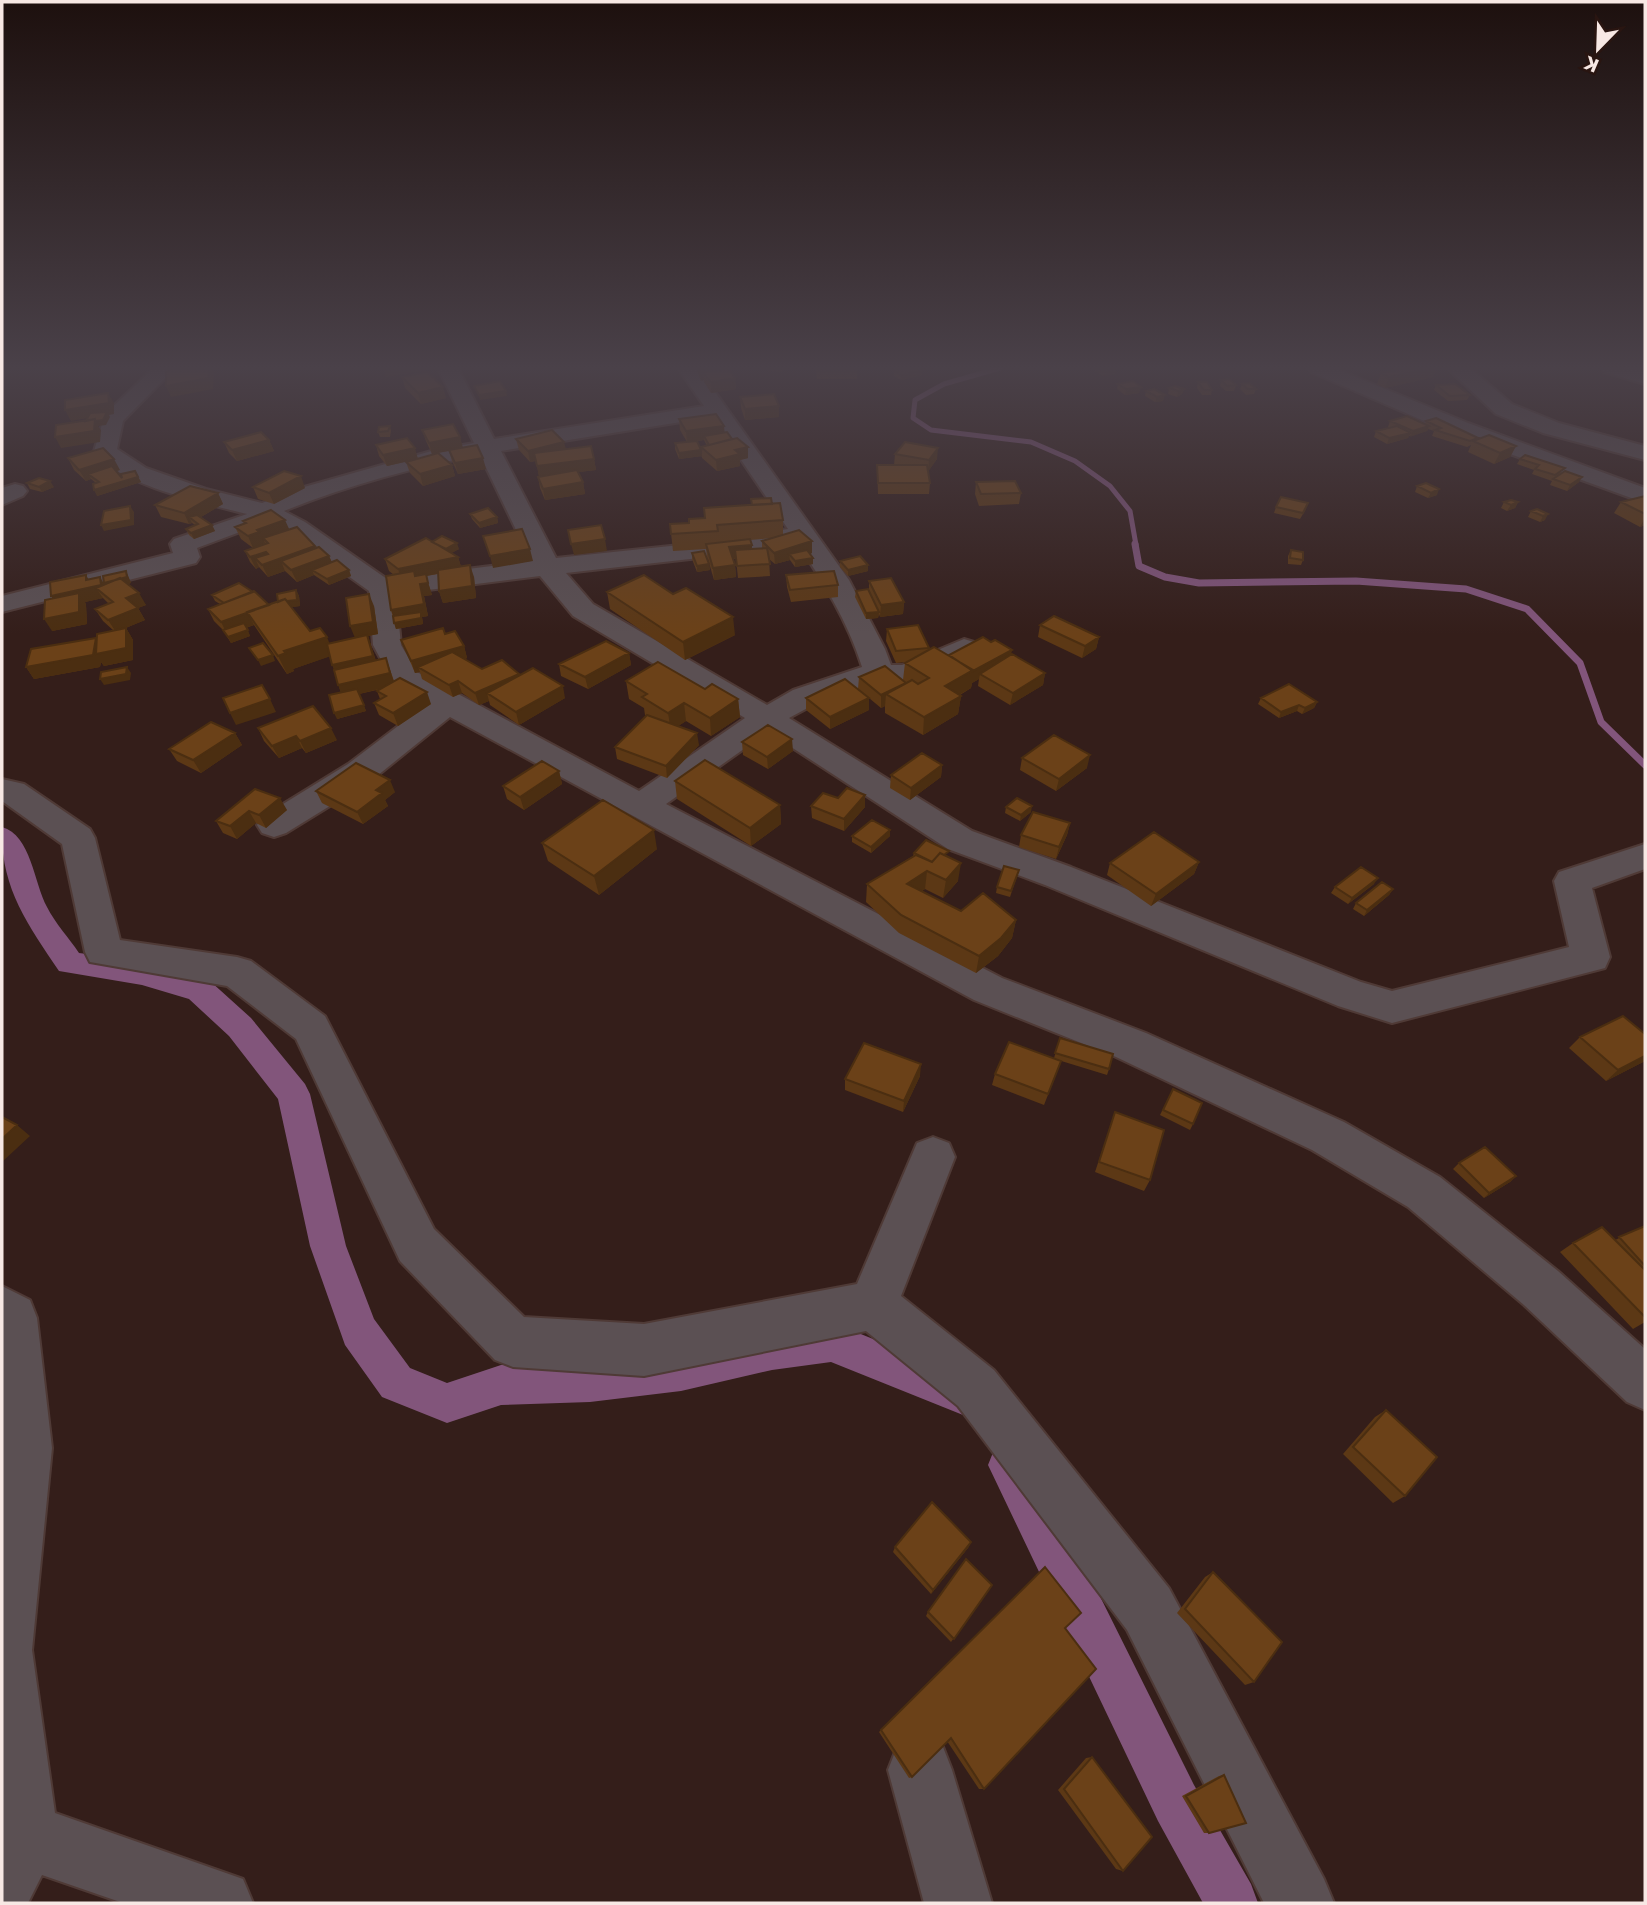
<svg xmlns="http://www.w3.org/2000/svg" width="1647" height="1905" font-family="Jost,sans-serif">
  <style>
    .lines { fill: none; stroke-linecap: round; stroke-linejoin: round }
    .stream-far1 { stroke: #82557b; stroke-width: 5 }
    .stream { stroke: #82557b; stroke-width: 7 }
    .canal { fill: #82557b; fill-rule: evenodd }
    .minor-casing { stroke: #4f3a36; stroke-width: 4 }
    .minor { fill: #5b5053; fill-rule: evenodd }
    .wall { fill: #5c3815; fill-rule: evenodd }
    .shaded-wall { fill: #4b2e11 }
    .building { fill: #6b4118; stroke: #4b2e11; stroke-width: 2 }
  </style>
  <rect width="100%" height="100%" fill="#341e1a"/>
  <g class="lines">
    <!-- stream-far1 -->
    <path class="stream-far1" d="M1000 368 944 384 915 400 913 418 931 430 1031 442 1075 461 1110 486 1130 511 1136 545"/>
    <!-- stream -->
    <path class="stream" d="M1135 544 1139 566 1165 577 1199 583 1356 581 1466 589 1527 609 1580 663 1601 722 1645 765"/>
    <!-- canal -->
    <path class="canal" d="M2 827C31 835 34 883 47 907 55 923 69 938 79 953L142 961 210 981 251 1018 305 1084 310 1094 346 1246 374 1319 410 1368 447 1383 501 1365 590 1362 681 1351 772 1330 831 1322 977 1381 983 1395 977 1409 963 1415 831 1362 772 1370 681 1391 590 1402 501 1405 447 1423 382 1397 345 1345 310 1246 278 1099 229 1036 189 999 142 985 59 971C27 923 0 887 2 827Z
      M1009 1444 1024 1450 1039 1474 1194 1785 1251 1884 1258 1903H1203L1158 1821 988 1465 994 1450Z"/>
    <defs>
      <path id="minor" d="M154 368H175L123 421 117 449 146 468 206 489 262 503 297 489 435 450 474 443 438 368H458L494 439 704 406 678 368H698L849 580 885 649 891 665H902L964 639 974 642 978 648 974 654 906 682 895 685 879 681 815 704 789 718 972 831 1071 867 1361 982 1392 991 1569 947 1554 881 1559 872 1645 844V869L1592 888 1610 957 1605 968 1392 1023 1338 1006 1045 885 948 849 768 732 666 804 1002 978 1146 1033 1344 1122 1440 1177 1558 1271 1645 1349V1410L1627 1402 1524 1305 1408 1207 1312 1150 1116 1057 974 1000 450 717 372 780 286 833 274 837 262 833 257 825 262 817 348 764 427 704 394 684 373 645 369 591 287 532 267 522 197 548 200 557 196 563 2 612V596L173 553 170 544 174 539 247 514C208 504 117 485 94 451L105 414ZM712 417 788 529 699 543 556 558 501 451ZM480 455 531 561 387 579 305 522 284 511C346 486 414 467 480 455ZM797 543C823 581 848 622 862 667L793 690 767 705 593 604 566 573 699 558ZM540 576 573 616 745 718 639 791 417 672 401 645 396 594Z
        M1308 368H1334L1468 423 1645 488V503L1452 433 1311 372Z
        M1447 368H1470L1512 404 1559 423 1645 446V460L1543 433 1496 414Z
        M1601 368H1632L1645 372V384L1604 372Z
        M15 484 23 486 27 491 23 496 2 505V488Z
        M2 779 24 784 90 829 95 838 120 940 237 957 251 961 325 1016 434 1229 524 1317 644 1324 857 1284 917 1143 933 1137 949 1143 955 1157 901 1296 994 1370 1169 1588 1324 1879 1334 1903H1264L1127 1630 958 1406 866 1331 644 1376 513 1367 495 1360 400 1261 296 1039 227 986 90 962 85 952 62 844 2 801Z
        M2 1286 30 1300 37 1318 52 1448 32 1650 55 1813 243 1879 253 1903H123L42 1875 28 1903H2Z
        M920 1738 943 1747 952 1770 992 1903H924L888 1770 897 1747Z"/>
    </defs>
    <!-- minor casing -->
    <use href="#minor" class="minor-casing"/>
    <!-- minor -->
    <use href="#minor" class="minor"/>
  </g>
  <!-- wall -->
  <path class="wall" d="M696 368H721V369L735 378 736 389 711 393 704 382V380L701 381Z
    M761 368H786L781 372 761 369Z
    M815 368H857V379H817Z
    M1095 368H1115V374L1103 376 1095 371Z
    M1406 368H1437L1433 377 1385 388 1377 384 1381 373Z
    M894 370 922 375 901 380 894 376Z
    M402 377 446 398 421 404 405 388Z
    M1221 380 1236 385 1234 391H1226L1220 386Z
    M1198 382 1212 390 1211 395H1202L1197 388Z
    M1118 384 1139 393 1125 395 1117 389Z
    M1242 384 1256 389 1254 394 1246 395 1240 389Z
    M1436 385 1470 395 1467 400 1448 401 1434 390Z
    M1169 388 1184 389 1182 394 1177 397 1168 394Z
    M1146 391 1163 401 1155 402 1145 396Z
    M740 397 779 417 745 420 741 408Z
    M679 419 724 426V433L732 439 748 447V458L740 460V466L717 471 702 458 701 447 707 446 704 440 697 441 702 456 679 459 675 449V443L687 442 680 430Z
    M1390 421 1425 424 1426 421 1478 438V439L1516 446 1510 457 1494 464 1468 452 1471 445 1467 447 1432 436 1434 431 1428 429 1427 431 1409 436 1408 438 1387 444 1374 437 1376 431 1390 428 1388 427Z
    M390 426 391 431 390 437H380L378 432Z
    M422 430 460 437 462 447 486 469 458 474 452 461 449 451 432 454 426 441Z
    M516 439 566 449 594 459 596 470 578 472 583 482 585 494 545 500 540 488 538 477 539 476 536 461 530 462 519 450Z
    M269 440 274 451 237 461 229 453 224 442Z
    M376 445 418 458 452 465 455 476 423 486 410 473 406 462 408 461 387 466 379 456Z
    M895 454 937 459 928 471 930 483 929 494H878L877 465H894Z
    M68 458 120 470 116 471 122 478 135 471 141 482 97 496 96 483 91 479 86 481 74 470Z
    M1520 459 1562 473 1579 482 1567 491 1550 485 1552 481 1532 474 1534 470 1517 464Z
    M976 482 1021 493 1019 504 979 506 975 494Z
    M27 483 54 487 42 492 30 489Z
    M1417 486 1437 495 1428 498 1415 492Z
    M253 487 305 488 274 504 258 499Z
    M218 493 223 504 201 517 212 525 215 531 194 539 189 535 186 529 195 525 192 523 189 524 161 517 155 505Z
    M1645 496V525L1640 527 1614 513 1621 502Z
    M1504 502H1518L1515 508 1507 511 1501 508Z
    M772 504 783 520V535L812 553 810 554 813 564 795 567 790 560 775 564 769 559 770 576 738 578 736 559H733L735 565 736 577 714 580 707 556 706 549 673 551 670 524 689 523 704 518ZM772 538 762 541V549H752L750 540Z
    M1276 507 1306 509 1300 519 1274 513Z
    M1537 509 1545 520 1540 522 1528 517 1531 511Z
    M470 514 497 517 498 523 480 528 472 519Z
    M243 521 289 529 315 548 329 556 332 562 349 570 351 576 329 585 314 575 297 582 285 571 268 577 259 567 256 569 250 562 245 551 253 548 241 539 235 527 244 524Z
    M432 542 459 549 451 553 458 557 461 567 474 577 476 598 443 603 439 591 438 574 426 576 432 595 424 596 428 616 422 617 423 624 396 629 391 610 394 575 389 571 385 559Z
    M1291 550 1303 560 1301 565 1288 564V556Z
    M692 553 709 564 710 570 697 572 692 559Z
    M840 561 868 571 848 576 840 567Z
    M126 571 131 583 128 584 146 605 138 608 145 620 123 629 126 628 133 640V660L104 666 101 662 100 667 34 679 26 667 114 631 103 621 95 609 109 604 103 598 85 602 86 605 87 624 52 631 53 598 51 596 89 580 104 585Z
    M786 575 838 585V597L791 602 787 587Z
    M869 581 904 602 903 614 880 617 879 614 878 618 866 619 855 597 856 591 869 592Z
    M296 590 299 596 300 606 291 607 310 631 330 644 355 638 374 606 378 634 368 636 376 661 386 658 394 681 431 704 398 726 379 715 374 703 380 699 377 691 381 689 359 694 366 711 337 719 341 693 330 656 293 669 294 671 287 674 254 625 246 628 250 636 231 643 223 630 214 621 208 609 220 604 215 601 212 595 269 605 278 602Z
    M607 592 735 635 685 660 610 609Z
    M1040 625 1099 637 1096 649 1082 658 1038 637Z
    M887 629 929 648V650L949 655H1011L1045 673 1043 685 1010 705 978 686 979 679 972 683 971 688 960 695 961 696 958 714 923 735 885 713V706L881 708 869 698V710L830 729 806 710V698L858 689 859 677 903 680 905 663 907 662 896 663 886 641Z
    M445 634 464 646 467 658 465 659 482 669 519 675 565 698 519 725 490 705 489 701 479 705 462 693 453 697 422 679 420 672 415 673 401 640Z
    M629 653 631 665 588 689 561 676 559 664Z
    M626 681 705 689 738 699 740 717 711 736 686 721 678 726 699 745 667 778 617 759 615 747 647 716 645 715 644 708 629 699Z
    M1261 698 1317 702 1314 708 1302 714 1297 711 1279 718 1258 704Z
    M258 728 337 740 306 753 302 748 279 758 264 741Z
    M235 733 242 745 201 773 177 761 169 749Z
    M742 742 793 751 768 769 743 755Z
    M1022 758 1087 768 1056 791 1020 770Z
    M942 765 941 777 910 800 890 788 891 775Z
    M559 771 562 784 524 810 507 799 503 786Z
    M675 781 780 805 781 824 751 846 677 799Z
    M255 789 287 810 266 828 256 823 237 839 223 833 216 821Z
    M316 791 395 792 385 800 388 806 363 824 322 803Z
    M838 798 865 807 844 831 812 818 811 806Z
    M1006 807 1031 812 1020 821 1005 813Z
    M1070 823 1067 835 1056 859 1019 847 1021 835Z
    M890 830V836L871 853 852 842V836Z
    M542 843 657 849 599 895 548 861Z
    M914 853 948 857 958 881 943 898 925 889 922 891 961 911 1016 920 1012 938 998 956 976 973 899 933 866 902 867 884 913 856Z
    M1199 862 1194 874 1151 906 1107 875 1110 863Z
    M1019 870 1010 897 996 893 997 887Z
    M1374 884 1348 904 1331 893 1335 887Z
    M1393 889 1389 895 1364 916 1353 909 1356 903Z
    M1580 1037 1645 1061 1606 1081 1569 1048Z
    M1060 1038 1109 1069 1107 1075 1058 1060 1057 1072 1044 1105 992 1085 995 1074 1054 1058Z
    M920 1076 903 1112 845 1090V1079Z
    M1173 1089 1193 1124 1190 1130 1160 1115Z
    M1115 1112 1150 1180 1144 1191 1095 1172Z
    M1459 1163 1516 1176 1510 1182 1484 1198 1453 1169Z
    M1645 1226V1322L1633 1329 1560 1252 1573 1243 1615 1240Z
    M1386 1410 1405 1496 1393 1503 1343 1454 1375 1417Z
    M971 1542 968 1548 931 1594 893 1552 895 1547Z
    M1213 1572 1254 1682 1245 1685 1177 1613 1205 1577Z
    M992 1585 951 1642 926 1616 928 1612Z
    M1065 1628 984 1789H979L947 1741 912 1777 909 1778 879 1732 881 1730Z
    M1092 1757 1123 1871 1116 1869 1058 1790 1086 1758Z
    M1224 1775 1209 1833H1204L1182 1796 1219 1776Z"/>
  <!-- shaded-wall -->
  <path class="shaded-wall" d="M209 368H213L214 371 213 389 171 397 166 386Z
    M384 368H440L386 377Z
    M721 368 722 379 703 372 704 380 701 381 700 370Z
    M1432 368H1437L1433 377 1385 388 1389 377Z
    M1116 369 1115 374 1103 376 1104 371Z
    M923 370 922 375 901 380V375Z
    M735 378 736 389 711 393V382Z
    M443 387 446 398 421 404 418 393Z
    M1141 387 1139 393 1125 395 1126 389Z
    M1184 389 1182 394 1177 397 1178 391Z
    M506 391 507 396 480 400 479 395Z
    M108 393 114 403V414L109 415 110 417 106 425 98 426 101 430 100 442 61 448 55 437 105 415 71 421 65 410Z
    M1165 395 1163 401 1155 402 1157 397Z
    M779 406V417L745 420V409Z
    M724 426 725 437 704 436V440L687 442 686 431Z
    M1429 426 1427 431 1410 437 1413 431Z
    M1411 433 1408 438 1387 444 1389 438Z
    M460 437 463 448 432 454 429 443Z
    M269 440 274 451 237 461 232 450Z
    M564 442 567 453 530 462 528 451Z
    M1516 446 1510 457 1494 464 1500 453Z
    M748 447V458L740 460V466L717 471 716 460 735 450Z
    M415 448 418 459 387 466 383 455Z
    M938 448 937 459 928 472 929 460Z
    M701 450 702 456 679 459V453Z
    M483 458 486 469 458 474 455 463Z
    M114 459 120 470 94 478 88 474 91 479 86 481 79 470Z
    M594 459 596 470 539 477 537 466Z
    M452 465 455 476 423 486 420 474Z
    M301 476 305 488 274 504 269 493Z
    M138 477 141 482 97 496 94 490Z
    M1582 477 1579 482 1567 491 1570 485Z
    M50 481 54 487 42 492 39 487Z
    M583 482 585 494 545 500 543 489Z
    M1439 489 1437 495 1428 498 1431 493Z
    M218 493 223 504 194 521 189 517 192 523 189 524 184 513Z
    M1518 502 1515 508 1507 511 1511 505Z
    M130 506 134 512V525L104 531 101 525Z
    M1548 514 1545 520 1540 522 1543 516Z
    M497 517 498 523 480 528 479 523Z
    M1645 518V525L1640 527Z
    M285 520 290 531 263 538 265 543 253 548 248 536 257 530Z
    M212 525 215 531 194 539 191 533Z
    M605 539 607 551 574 555 571 544Z
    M812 541V553L793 559 789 554 790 560 775 564 774 553Z
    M457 543 459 549 448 555 446 549Z
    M752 545V557L730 559 729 547Z
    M315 546 319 558 281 561 285 571 268 577 262 565 255 558 259 567 256 569 250 557 266 552 271 562Z
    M530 549 533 561 493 568 490 556Z
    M329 556 334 568 312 570 314 575 297 582 291 570Z
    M458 557 462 569 426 576 432 595 424 596 428 616 422 617 423 624 396 629 394 623 396 622 391 610 402 581 398 569Z
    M813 558V564L795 567V561Z
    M709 564 710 570 697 572V566Z
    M470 565 474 577 476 598 443 603 439 591Z
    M735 565 736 577 714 580 713 568Z
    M868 565V571L848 576V570Z
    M349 570 351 576 329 585 327 579Z
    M126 571 131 583 108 589 104 583Z
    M86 575 93 587 100 577 107 589 96 588 103 598 85 602 86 605 87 624 52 631 44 619 59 608 51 596 86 580Z
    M296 590 299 596 300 606 280 609Z
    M139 593 146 605 138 608 145 620 116 632 108 620 126 598Z
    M369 594 374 606 378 634 368 636 378 668 338 678 332 665 355 638 350 626Z
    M904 602 903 614 880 617 881 605Z
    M879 612 878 618 866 619V613Z
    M248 613 254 625 227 634 221 622Z
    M733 617 735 635 685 660 683 642Z
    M126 628 133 640V660L104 666 101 662 100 667 34 679 26 667 96 638Z
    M248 630 250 636 231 643 228 637Z
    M327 637 334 655 293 669 294 671 287 674 278 656 284 651Z
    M1099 637 1096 649 1082 658 1085 646Z
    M464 646 467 658 424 670 418 667 420 672 415 673 411 661Z
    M1012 650 1010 662 980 674 979 679 972 683 971 688 943 704 945 686Z
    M629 653 631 665 588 689 585 677Z
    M273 655 275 661 261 666 258 660Z
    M386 658 395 685 343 698 338 685Z
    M127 667 131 673 130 680 104 685 100 679Z
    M1045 673 1043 685 1010 705 1013 693Z
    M519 674 522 686 487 693 489 701 479 705 475 693Z
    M458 681 462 693 453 697 449 685Z
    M908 684 886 694 885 706 881 708V695Z
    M563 686 565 698 519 725 516 712Z
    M427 692 431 704 398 726 393 713Z
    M961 696 958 714 923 735 924 717Z
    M869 698V710L830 729V717Z
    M270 699 276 712 236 725 230 713Z
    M738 699 740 717 711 736 710 718Z
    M1317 702 1314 708 1302 714 1305 708Z
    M684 703 686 721 671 731 668 713Z
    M364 705 366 711 337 719 334 713Z
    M1299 705 1297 711 1279 718 1281 712Z
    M331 728 337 740 306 753 300 741Z
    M235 733 242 745 201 773 193 760Z
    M697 733 699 745 667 778 666 766Z
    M296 736 302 748 279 758 272 746Z
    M792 739 793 751 768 769 767 757Z
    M1090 755 1087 768 1056 791 1059 779Z
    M942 765 941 777 910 800 911 788Z
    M559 771 562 784 524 810 520 797Z
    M390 780 395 792 385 800 388 806 363 824 357 812 376 790Z
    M865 795V807L844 831V819Z
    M280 798 287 810 266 828 259 815Z
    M780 805 781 824 751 846 750 828Z
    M1032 806 1031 812 1020 821 1021 815Z
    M249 811 256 823 237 839 230 826Z
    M1070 823 1067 835 1056 859 1059 847Z
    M654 830 657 849 599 895 594 876Z
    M890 830V836L871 853V847Z
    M1199 862 1194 874 1151 906 1156 894Z
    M961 863 958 881 943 898 946 880Z
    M927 871 925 889 906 902 907 884Z
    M1378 878 1374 884 1348 904 1352 898Z
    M1393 889 1389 895 1364 916 1367 910Z
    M1016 920 1012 938 998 956 976 973 979 956Z
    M1645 1056V1061L1606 1081 1618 1070Z
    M921 1064 920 1076 903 1112 904 1101Z
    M17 1125 30 1136 2 1162V1139Z
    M1516 1176 1510 1182 1484 1198 1489 1193Z
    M971 1542 968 1548 931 1594 933 1590Z"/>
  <!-- building -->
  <path class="building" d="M169 368H209L208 378 166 386V372L169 371Z
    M699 368H721L700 370Z
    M817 368H857L817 369Z
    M906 368H919L923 370 901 375 894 370Z
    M1099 368H1115L1116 369 1104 371Z
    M1406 368H1432L1389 377 1381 373Z
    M728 369 735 378 711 382 703 372Z
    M427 372 443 387 418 393 402 377Z
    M1229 379 1236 385 1227 386 1221 380Z
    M500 381 506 391 479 395 474 386Z
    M1133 381 1141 387 1126 389 1118 384Z
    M1198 382H1207L1212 390H1204Z
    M1249 383 1256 389H1248L1242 384Z
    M1455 384 1470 395 1450 396 1436 385Z
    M1175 386 1184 389 1178 391 1169 388Z
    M1154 389 1165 395 1157 397 1146 391Z
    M108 393 109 403 65 410V400Z
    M774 394 779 406 745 409 740 397Z
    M107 412 103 420 95 421V419L86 421 90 413Z
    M716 414 724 426 686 431 679 419Z
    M1407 416 1429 426 1413 431 1390 421Z
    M1436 418 1478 438 1470 441 1435 430 1441 428 1426 421Z
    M95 419 94 431 55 437 56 425Z
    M453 424 460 437 429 443 422 430Z
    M390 426 388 431 378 432 379 427Z
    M1397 426 1411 433 1389 438 1376 431Z
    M552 430 564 442 528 451 516 439Z
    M261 432 269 440 232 450 224 442Z
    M727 432 732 439 709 445 704 436Z
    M1489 435 1516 446 1500 453 1473 441Z
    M407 438 415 448 383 455 376 445Z
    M737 438 748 447 735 450 740 454 716 460 701 447Z
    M697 441 701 450 679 453 675 443Z
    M905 442 938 448 929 460 895 454Z
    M477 445 483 458 455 463 449 450Z
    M591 446 594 459 537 466 534 453Z
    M103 448 114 459 79 470 68 458Z
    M438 453 452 465 420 474 406 462Z
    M1525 455 1565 468 1555 475 1535 469 1539 465 1520 459Z
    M877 465H927L930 483H878Z
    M112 466 122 478 121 474 135 471 138 477 94 490 93 484 99 482 88 474Z
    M577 470 583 482 543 489 538 477Z
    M284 471 301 476 269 493 253 487Z
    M1565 471 1582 477 1570 485 1553 479Z
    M39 478 50 481 39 487 27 483Z
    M1015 481 1021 493 981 494 976 482Z
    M1426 483 1439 489 1431 493 1417 486Z
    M190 486 218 493 184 513 155 505Z
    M1645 496V514L1621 502Z
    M1281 497 1308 503 1303 513 1276 507Z
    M771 498 772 504 752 505 751 499Z
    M1511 500 1518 502 1511 505 1504 502Z
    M780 503 783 520 717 525 718 531 671 534 670 524 689 523V519L705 518 704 508Z
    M130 506 131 520 101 525 104 511Z
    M488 508 497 517 479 523 470 514Z
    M1537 509 1548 514 1543 516 1531 511Z
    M271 510 285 520 257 530 259 532 248 536 235 527 246 523 243 521Z
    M197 515 212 525 191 533 186 529 198 524 189 517Z
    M601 525 605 539 571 544 568 530Z
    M297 527 315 546 262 565 255 558 268 554 266 552 250 557 245 551 268 543 263 538Z
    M522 529 530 549 490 556 483 536Z
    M799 530 812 541 774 553 762 541Z
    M442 536 457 543 446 549 432 542Z
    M426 538 458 557 398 569 385 559Z
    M750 539 752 545 729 547 735 565 713 568 706 544Z
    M319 547 329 556 291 570 281 561Z
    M767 548 770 564 737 566 735 550Z
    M807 550 813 558 795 561 789 554Z
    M1291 550 1303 552V560L1290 558Z
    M704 551 709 564 697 566 692 553Z
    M860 556 868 565 848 570 840 561Z
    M337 560 349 570 327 579 312 570Z
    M470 565 472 586 439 591 438 570Z
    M126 571 127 577 104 583 103 576Z
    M414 571 415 576 426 574 428 583 420 584 424 604 391 610 386 576Z
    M834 571 838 585 790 590 786 575Z
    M86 575V580L100 577 101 585 51 596 50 582Z
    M644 575 673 594 686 588 733 617 683 642 607 592Z
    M120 578 139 593 126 598 138 608 108 620 95 609 113 602 96 588Z
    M891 578 904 602 881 605 869 581Z
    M239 583 253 592 224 603 212 595Z
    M868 589 879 612 866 613 856 591Z
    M296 590 297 600 287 601 285 599 278 602 277 594Z
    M254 591 269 605 221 622 208 609Z
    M79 593V612L44 619 45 600Z
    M369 594 373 622 350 626 346 598Z
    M285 599 310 631 320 628 327 637 284 651 286 653 278 656 247 612Z
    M421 612V618L394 623 393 616Z
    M1054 616 1099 637 1085 646 1040 625Z
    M244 623 248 630 228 637 223 630Z
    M918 625 929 648 896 651 887 629Z
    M126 628V648L96 654 97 634Z
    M443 628 445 634 455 631 464 646 411 661 401 640Z
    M367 635 373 656 332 665 327 644Z
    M983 637 991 642 995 640 1012 650 973 671 949 655Z
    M96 638 93 655 26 667 31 649Z
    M606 641 629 653 585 677 559 664Z
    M263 643 273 655 258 660 249 648Z
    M934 647 973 670 945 686 961 696 924 717 886 694 912 680 918 684 929 678 905 663Z
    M452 652 482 669 502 660 519 674 475 693 458 681 449 685 418 667Z
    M1012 654 1045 673 1013 693 980 674Z
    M386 658 390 673 338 685 334 670Z
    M658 662 705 689 712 684 738 699 710 718 684 703 668 713 642 697 647 694 626 681Z
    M885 666 906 683 881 695 859 677Z
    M127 667 126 674 100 679 101 672Z
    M533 668 563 686 516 712 487 693Z
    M400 678 427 692 393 713 374 703 386 696 377 691Z
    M845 679 869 698 830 717 806 698Z
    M1289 684 1317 702 1305 708 1299 705 1281 712 1261 698Z
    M262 685 270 699 230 713 223 698Z
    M357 689 364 705 334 713 329 695Z
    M313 706 331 728 300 741 296 736 272 746 258 728Z
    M647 715 697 733 666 766 615 747Z
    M211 722 235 733 193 760 169 749Z
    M768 725 792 739 767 757 742 742Z
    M1054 735 1090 755 1059 779 1022 758Z
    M922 753 942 765 911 788 891 775Z
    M705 760 780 805 750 828 675 781Z
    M542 761 559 771 520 797 503 786Z
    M356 763 390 780 376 790 382 793 357 812 316 791Z
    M847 788 865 795 844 819 811 806 823 793 838 798Z
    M255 789 280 798 259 815 249 811 230 826 216 821Z
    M1017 798 1032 806 1021 815 1006 807Z
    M603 800 654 830 594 876 542 843Z
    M1033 812 1070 823 1059 847 1021 835Z
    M872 820 890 830 871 847 852 836Z
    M1154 832 1199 862 1156 894 1110 863Z
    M926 840 949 851 944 855 940 853 932 862 914 853Z
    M940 853 961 863 946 880 927 871 907 884 961 911 983 893 1016 920 1001 938 979 956 901 915 867 884 916 855 932 862Z
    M1004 866 1019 870 1011 891 997 887Z
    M1361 867 1378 878 1352 898 1335 887Z
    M1382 882 1393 889 1367 910 1356 903Z
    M1623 1016 1645 1034V1056L1618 1070 1580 1037Z
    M1060 1038 1113 1054 1109 1069 1055 1053Z
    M1009 1042 1061 1061 1048 1094 995 1074Z
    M864 1043 921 1064 904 1101 845 1079Z
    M1173 1089 1202 1103 1193 1124 1163 1110Z
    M1115 1112 1164 1130 1150 1180 1099 1162Z
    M2 1117 17 1125 2 1139Z
    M1485 1147 1516 1176 1489 1193 1459 1163Z
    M1645 1226V1266L1619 1237Z
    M1602 1227 1645 1270V1317L1573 1243Z
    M1386 1410 1437 1457 1405 1496 1353 1447Z
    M932 1502 971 1542 933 1590 895 1547Z
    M966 1559 992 1585 954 1639 928 1612Z
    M1045 1567 1081 1613 1065 1628 1096 1669 984 1789 951 1738 912 1777 881 1730Z
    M1213 1572 1282 1642 1254 1682 1185 1609Z
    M1092 1757 1152 1837 1123 1871 1064 1789Z
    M1224 1775 1246 1823 1209 1833 1186 1796Z"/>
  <!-- sky -->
  <linearGradient id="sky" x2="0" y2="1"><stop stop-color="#1d100e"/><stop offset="0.58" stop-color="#4a4149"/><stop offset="1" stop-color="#4a4149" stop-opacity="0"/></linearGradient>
  <rect width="1647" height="634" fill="url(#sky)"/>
  <!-- border -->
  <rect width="1647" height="1905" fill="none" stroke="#f7e8e4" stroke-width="7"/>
  <!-- north arrow -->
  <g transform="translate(1598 49) rotate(203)" stroke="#291511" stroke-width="5" paint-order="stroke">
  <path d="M0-5L12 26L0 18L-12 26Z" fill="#f7e8e4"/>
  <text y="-10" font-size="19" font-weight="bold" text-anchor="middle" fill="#f7e8e4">K</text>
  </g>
</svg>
